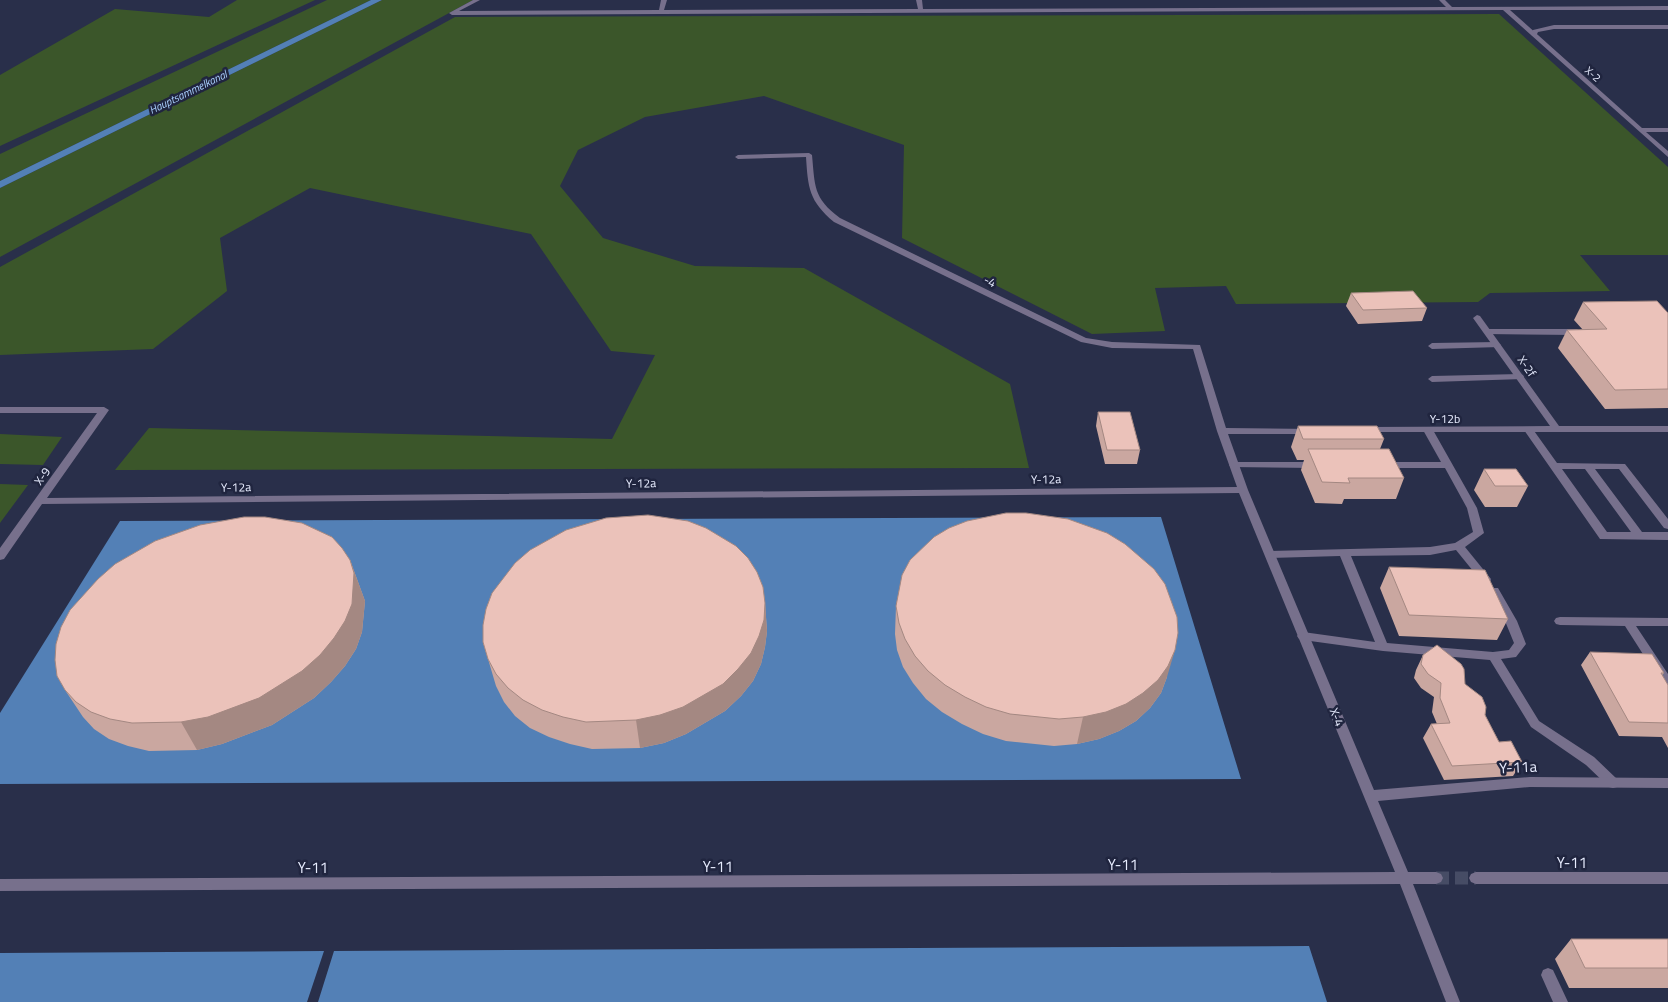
<svg xmlns="http://www.w3.org/2000/svg" width="1668" height="1002" font-family="'Titillium Web',sans-serif">
  <style>
    .green { fill: #3b562a }
    .water { fill: #5380b6 }
    .lines { fill: none; stroke-linecap: round; stroke-linejoin: round }
    .minor-tunnel { stroke: #464c65; stroke-width: 13; stroke-dasharray: 13 6; stroke-linecap: butt }
    .service { fill: #77708c; fill-rule: evenodd }
    .minor { fill: #77708c; fill-rule: evenodd }
    .wall { fill: #caa7a0 }
    .shaded-wall { fill: #a48882 }
    .building { fill: #ebc2ba; stroke: #a48882 }
    .labels { text-anchor: middle; dominant-baseline: central; stroke-width: 5; stroke-linejoin: round; paint-order: stroke }
    .far-street-label { font-size: 11px; fill: #e8edff; stroke: #20253f }
    .far-water-label { font-size: 11px; font-style: italic; fill: #a9cefc; stroke: #20253f }
    .street-label { font-size: 12px; fill: #e8edff; stroke: #20253f }
    .near-street-label { font-size: 15px; fill: #e8edff; stroke: #20253f }
  </style>
  <rect width="100%" height="100%" fill="#292f4a"/>
  <!-- green -->
  <path class="green" d="M237 0H315L0 146V75L115 9 209 17Z
    M327 0H371L0 181V154Z
    M382 0H473L0 257V188Z
    M1499 14 1668 167V255H1580L1610 291 1490 293 1478 302 1236 304 1226 286 1155 288 1165 331 1092 334 902 238 904 145 764 96 645 117 578 150 560 186 603 238 695 266 804 268 1010 384 1029 468 115 470 149 428 612 439 655 355 611 351 531 234 310 188 220 238 227 291 153 349 0 355V267L455 17Z
    M0 434 62 437 43 465 0 464Z
    M0 484 28 485 0 523Z"/>
  <!-- water -->
  <path class="water" d="M371 0H382L0 188V181Z
    M1161 517 1241 779 0 784V713L120 521Z
    M1309 946 1327 1002H318L334 951Z
    M324 951 307 1002H0V953Z"/>
  <g class="lines">
    <!-- minor-tunnel -->
    <path class="minor-tunnel" d="M1436 878H1476"/>
    <!-- service -->
    <path class="service" d="M1554 25H1668V29H1554L1538 32 1536 36 1531 35 1533 30Z
      M1488 329H1577L1581 332 1577 335 1485 334V330Z
      M1497 342 1501 345 1500 347 1432 349 1428 346 1432 343Z
      M1520 374 1523 375 1524 377 1523 379 1432 382 1428 379 1432 376Z
      M1428 427 1433 430 1477 508 1484 533 1465 547 1491 579 1490 582H1482L1456 550 1430 555 1351 556 1387 643 1493 652 1509 650 1514 643 1505 621 1489 591 1490 588H1498L1517 621 1526 644 1516 657 1501 659 1539 721 1594 757 1617 779 1619 783 1617 787 1613 788 1609 787 1586 765 1531 727 1490 660 1383 651 1303 640 1299 639 1297 636 1299 633 1303 632 1375 642 1340 556 1270 558 1266 557 1265 554 1266 551 1430 547 1455 543 1473 532 1467 508 1445 468H1385L1380 465 1385 462H1441L1423 430Z
      M1529 427 1532 428 1557 463 1625 464 1668 519V529L1664 528 1619 469H1595L1642 532H1668V540L1600 539 1524 430ZM1562 469H1585L1631 532H1607Z
      M1234 462H1316L1321 465 1316 468 1231 467 1229 465 1231 463Z
      M1560 617 1668 618V626H1636L1668 674V689L1664 687 1625 626 1560 625 1556 624 1554 621 1556 618Z
      M1548 968 1553 970 1568 1002H1553L1541 975 1543 970Z"/>
    <!-- minor -->
    <path class="minor" d="M473 0H480L459 11 659 10 661 0H667L664 10 918 9 916 0H922L923 9 1446 7 1439 0H1445L1452 7 1668 6V10H1510L1642 128H1668V132H1646L1668 151V157L1503 10 452 15 449 13Z
      M809 153 812 155C815 186 813 198 840 218L1086 338 1112 342 1200 345 1226 428 1313 429 1315 431 1310 434H1228L1248 490 1374 790 1530 777 1668 778V788L1530 787 1378 801 1408 872H1436L1441 874 1443 878 1441 882 1436 884H1413L1460 1002H1446L1400 884 0 891V879L1395 872 1239 493 42 504 4 559 0 560V548L97 413H0V407H104L109 410 47 498 1237 487 1217 431 1193 349 1112 348 1081 342 834 222C809 201 808 188 806 157L738 159 735 157 738 155Z
      M1477 315 1480 316 1559 426H1668V432H1364L1362 430 1364 428 1367 427 1550 426 1473 318Z
      M1476 872H1668V884H1476L1471 882 1469 878 1471 874Z"/>
  </g>
  <!-- wall -->
  <path class="wall" d="M1351 293 1427 308 1422 321 1358 324 1346 306Z
    M1583 302 1668 313V408L1605 409 1558 348 1567 330H1583L1574 320Z
    M1098 412 1140 450 1137 464H1105L1096 426Z
    M1298 426 1384 439 1380 449 1404 478 1396 499H1344L1342 504 1315 503 1301 470 1304 460H1297L1291 447Z
    M1484 469 1528 486 1517 507H1485L1474 490Z
    M350 560 365 601 362 632 356 649 345 666 331 682 314 698 272 725 222 744 197 750 149 751 128 746 109 739 94 729 83 717 65 690Z
    M1389 567 1508 619 1497 640 1399 636 1380 588Z
    M765 603 767 631 765 647 761 664 753 681 741 696 725 711 686 734 664 743 640 748 592 749 570 744 549 737 530 728 515 716 504 702 496 686 483 642Z
    M896 606 1167 677 1161 693 1150 708 1136 721 1119 731 1099 739 1077 744 1054 746 1006 741 983 734 962 724 942 712 926 699 913 683 903 667 897 650 895 634Z
    M1590 652 1664 673 1662 675 1668 685V748L1662 737 1619 736 1581 665Z
    M1423 655 1465 684 1485 715 1499 742 1522 762 1513 776 1444 780 1423 738 1431 724H1437L1432 712 1434 697 1421 688 1414 678 1416 670Z
    M1571 939H1668V988H1569L1555 959Z"/>
  <!-- shaded-wall -->
  <path class="shaded-wall" d="M350 560 365 601 362 632 356 649 345 666 331 682 314 698 272 725 222 744 197 750 181 722Z
    M765 603 767 631 765 647 761 664 753 681 741 696 725 711 686 734 664 743 640 748 636 720Z
    M1175 650 1167 677 1161 693 1150 708 1136 721 1119 731 1099 739 1077 744 1083 717Z"/>
  <!-- building -->
  <path class="building" d="M1413 291 1427 308 1363 310 1351 293Z
    M1657 301 1668 313V389L1615 390 1567 330 1607 329 1583 302Z
    M1098 412H1130L1140 450H1107Z
    M1298 426H1377L1384 439H1303Z
    M1308 449H1389L1404 478H1348L1350 483 1322 482Z
    M1484 469H1516L1528 486H1495Z
    M1006 513H1026L1068 519 1107 533 1125 544 1154 569 1165 584 1177 617 1178 633 1175 650 1168 666 1158 680 1143 693 1126 704 1106 712 1083 717 1059 719 1010 714 986 707 965 697 945 685 928 671 915 656 905 639 899 623 896 606 902 575 910 560 934 537 949 528 967 521Z
    M648 515 688 521 706 528 736 546 748 558 757 572 763 587 765 603 764 620 759 636 751 653 738 669 723 684 683 707 660 715 636 720 586 722 563 717 542 710 523 700 508 688 496 674 488 659 483 642V625L486 609 492 593 515 563 530 550 566 530 606 518Z
    M244 517H265L302 523 332 537 342 548 350 560 354 573 352 604 345 621 334 638 320 655 302 671 259 698 208 717 181 722 132 723 110 719 91 712 76 702 65 690 57 676 55 660 56 644 61 627 70 610 98 579 115 564 155 541 200 525Z
    M1389 567 1485 570 1508 619 1409 615Z
    M1437 645 1461 664 1464 669 1465 684 1482 697 1486 707 1485 715 1499 742 1511 741 1522 762 1452 766 1431 724 1450 723 1440 698 1441 683 1428 674 1421 664 1423 655Z
    M1590 652 1652 654 1664 673H1661L1668 685V723L1629 722Z
    M1571 939H1668V968H1585Z"/>
  <g class="labels">
    <!-- far-street labels -->
    <g class="far-street-label">
      <text transform="translate(1593 74) rotate(42)">X-2</text>
    </g>
    <!-- far-water labels -->
    <g class="far-water-label">
      <text transform="translate(188 92) rotate(-26)">Hauptsammelkanal</text>
    </g>
    <!-- street labels -->
    <g class="street-label">
      <text transform="translate(990 281) rotate(26)">-4</text>
      <text transform="translate(1527 366) rotate(55)">X-2f</text>
      <text x="1445" y="418">Y-12b</text>
      <text transform="translate(42 476) rotate(-55)">X-9</text>
      <text transform="translate(1046 479) rotate(-1)">Y-12a</text>
      <text transform="translate(641 483) rotate(-1)">Y-12a</text>
      <text transform="translate(236 487) rotate(-1)">Y-12a</text>
      <text transform="translate(1337 717) rotate(68)">X-4</text>
    </g>
    <!-- near-street labels -->
    <g class="near-street-label">
      <text transform="translate(1518 767) rotate(-3)">Y-11a</text>
      <text x="1572" y="862">Y-11</text>
      <text x="1123" y="864">Y-11</text>
      <text x="718" y="866">Y-11</text>
      <text x="313" y="867">Y-11</text>
    </g>
  </g>
</svg>
